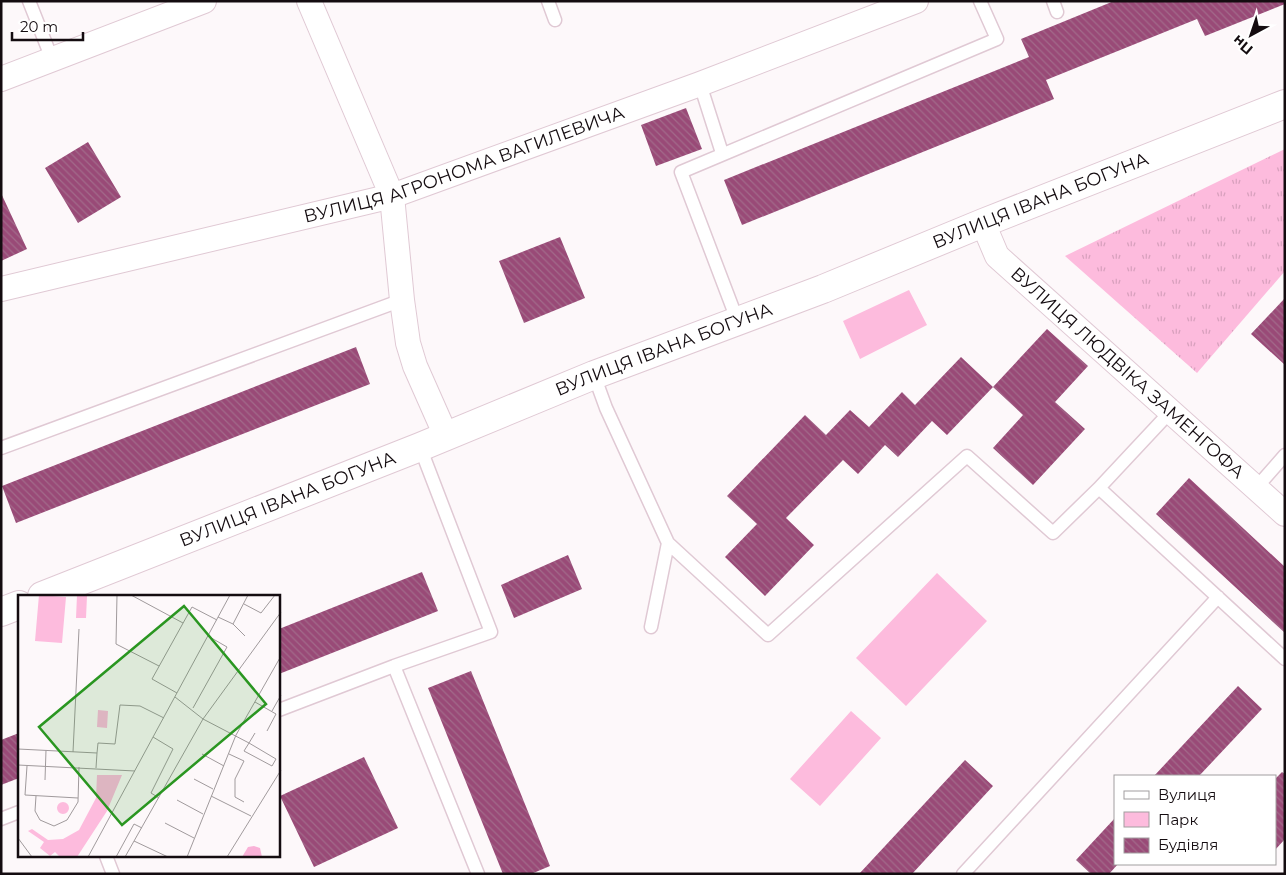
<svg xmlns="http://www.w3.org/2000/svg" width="1286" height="875" font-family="Montserrat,sans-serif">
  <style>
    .grass { fill: url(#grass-tufts) }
    .green { fill: #fdbbdd }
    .building { fill: url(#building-back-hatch) }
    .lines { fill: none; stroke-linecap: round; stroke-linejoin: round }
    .lane-casing { stroke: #e0c9d4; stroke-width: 15 }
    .street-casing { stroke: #e0c9d4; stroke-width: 26 }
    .secondary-casing { stroke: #e0c9d4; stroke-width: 30 }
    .lane { stroke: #fff; stroke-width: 12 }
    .street { stroke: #fff; stroke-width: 24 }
    .secondary { stroke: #fff; stroke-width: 28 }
    .labels { text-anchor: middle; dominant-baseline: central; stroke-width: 5; stroke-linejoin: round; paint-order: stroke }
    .street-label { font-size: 18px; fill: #140c10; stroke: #fff }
    .inset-road { fill: none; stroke: #a09a9c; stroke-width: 1 }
    .view { fill: #2a9621; fill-opacity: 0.15; stroke: #2a9621; stroke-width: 2.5 }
    .inset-edge { fill: none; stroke: #140c10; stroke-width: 2.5 }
  </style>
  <defs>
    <pattern id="grass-tufts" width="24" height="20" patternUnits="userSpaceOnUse" patternTransform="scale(1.25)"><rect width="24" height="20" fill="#fdbbdd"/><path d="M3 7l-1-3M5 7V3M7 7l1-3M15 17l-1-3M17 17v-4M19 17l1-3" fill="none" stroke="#d8a0bd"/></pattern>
    <pattern id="building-back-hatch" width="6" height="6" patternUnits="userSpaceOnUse" patternTransform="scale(1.25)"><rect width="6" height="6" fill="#994a77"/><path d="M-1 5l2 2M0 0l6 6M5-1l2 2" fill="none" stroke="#a26a8a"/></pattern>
  </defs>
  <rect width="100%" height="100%" fill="#fdf8fa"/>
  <!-- grass -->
  <path class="grass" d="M1285 149V271L1197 373 1065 256Z"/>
  <!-- green -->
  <path class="green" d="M909 290 927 325 860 359 843 321Z
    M937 573 987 621 906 706 856 658Z
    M851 711 881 738 820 806 790 779Z"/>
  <!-- building -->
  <path class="building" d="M1114 1H1285V4L1205 36 1197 19 1046 80 1054 99 742 225 724 180 1029 57 1021 39Z
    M686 108 702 149 656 166 641 125Z
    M88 142 121 197 78 223 45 168Z
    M1 193 27 249 1 261Z
    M560 237 585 298 524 323 499 261Z
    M1285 298V365L1251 334Z
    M1047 329 1088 366 1055 402 1085 429 1033 485 993 448 1023 415 993 387Z
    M356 347 370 384 16 523 2 486Z
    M961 357 993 387 947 435 932 421 898 457 885 445 858 474 843 460 786 518 814 545 765 596 725 557 757 524 727 496 805 415 826 435 850 410 869 427 902 392 915 405Z
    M1189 478 1285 567V633L1156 514Z
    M568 555 582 589 514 618 501 585Z
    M422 572 438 611 279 674V629Z
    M471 671 550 866 531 874H503L428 688Z
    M1238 686 1262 709 1199 776H1154Z
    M19 733V778L1 785V740Z
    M364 757 398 828 314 867 280 796Z
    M965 760 993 786 912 874H859Z
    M1282 772 1285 774V839L1275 850V779Z
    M1115 818V864H1118L1109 874H1091L1076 860Z"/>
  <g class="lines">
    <defs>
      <path id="lane" d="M29 1 52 59
        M548 1 555 20
        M1053 1 1057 12
        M700 84 722 153
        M738 322 681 172 997 39 980 1
        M594 375 606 408 668 543 768 635 967 456 1053 533 1099 488
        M1171 411 1099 488 1285 659
        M1 448 402 300
        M1256 488 1285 455
        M651 627 668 543
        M394 666 478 874
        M279 710 394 666 491 632 420 447
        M1 819 19 812
        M106 856 113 874
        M963 874 1218 597"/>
      <g id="street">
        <path d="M309 1 392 196 402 300 408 343 415 366 446 436"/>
        <path d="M1 79 204 1"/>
        <path id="s1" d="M983 223 997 256 1285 514"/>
        <path id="s2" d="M1 289 392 196 700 84 916 1"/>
      </g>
      <g id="secondary">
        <path id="s3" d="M42 596 420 447 594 375 823 289 983 223 1285 104"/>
        <path d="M1 612 19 605"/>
      </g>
    </defs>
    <!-- lane casing -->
    <use href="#lane" class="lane-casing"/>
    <!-- street casing -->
    <use href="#street" class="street-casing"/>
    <!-- secondary casing -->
    <use href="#secondary" class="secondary-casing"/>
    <!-- lane -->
    <use href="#lane" class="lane"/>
    <!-- street -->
    <use href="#street" class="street"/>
    <!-- secondary -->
    <use href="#secondary" class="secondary"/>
  </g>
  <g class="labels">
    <!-- street labels -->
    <g class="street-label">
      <text stroke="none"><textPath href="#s2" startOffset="480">ВУЛИЦЯ АГРОНОМА ВАГИЛЕВИЧА</textPath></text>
      <text stroke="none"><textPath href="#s3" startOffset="1074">ВУЛИЦЯ ІВАНА БОГУНА</textPath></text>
      <text stroke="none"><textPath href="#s3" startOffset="669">ВУЛИЦЯ ІВАНА БОГУНА</textPath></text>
      <text stroke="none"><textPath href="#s1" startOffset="211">ВУЛИЦЯ ЛЮДВІКА ЗАМЕНГОФА</textPath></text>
      <text stroke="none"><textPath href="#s3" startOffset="264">ВУЛИЦЯ ІВАНА БОГУНА</textPath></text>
    </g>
  </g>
  <!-- overview -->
  <g transform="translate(18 595)">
    <rect width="262" height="262" fill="#fdf8fa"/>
    <path d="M79 180H104L89 216 59 262H42L37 257 32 261 22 253 26 247 10 236 14 234 30 245 45 244 61 235 78 203Z" fill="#fdbbdd"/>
    <path d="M236 251 242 253 244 262H224L230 252Z" fill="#f9b1d7"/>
    <path d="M21 0 48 2 44 48 17 46ZM59 0 69 1 68 23H58ZM80 115 90 116 89 133 79 132ZM39 213a6 6 0 1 1 12 0a6 6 0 1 1-12 0Z" fill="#fdbbdd"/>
    <path class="inset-road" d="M99 0 98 49 141 71M113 0 165 28M226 9 243 18 257 0M200 22 215 29M227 41 215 29 230 0M159 98 134 84 174 12 199 25M157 102 185 124 231 148 258 164 254 171 226 156 231 148 237 138M237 107 258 119 249 136M175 113 209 52 190 41M254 116 263 100M135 142 155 154 133 198 141 203M0 154 79 158 78 173M55 157 61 34M79 158 80 148 97 149 102 110 122 111 146 123M184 159 206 171M211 159 226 166 217 184V202L226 207M0 170 117 176M9 171 7 200 60 203M176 184 195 194M27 185 28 155M18 201 17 216 22 225 36 231 49 225 60 207 61 172M193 201 233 221M159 205 185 219M147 228 176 243M0 243 14 262M116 246 150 262M70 262 212 0M98 262 116 229 124 233M107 262 185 124 263 17M169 262 218 140 263 61M209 262 263 175"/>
    <path class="view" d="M166 11 248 109 104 230 21 132Z"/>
    <rect width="262" height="262" class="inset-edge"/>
  </g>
  <!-- border -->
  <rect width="1286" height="875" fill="none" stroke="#140c10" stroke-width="5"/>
  <!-- legend -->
  <rect x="1114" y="775" width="162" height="90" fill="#ffffff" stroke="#a19e9f"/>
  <rect x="1124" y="791" width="25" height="8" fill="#ffffff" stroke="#a19e9f"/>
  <text x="1158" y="800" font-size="15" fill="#140c10">Вулиця</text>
  <rect x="1124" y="812" width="25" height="15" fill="#fdbbdd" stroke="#a19e9f"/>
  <text x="1158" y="825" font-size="15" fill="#140c10">Парк</text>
  <rect x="1124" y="838" width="25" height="15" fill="url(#building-back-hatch)" stroke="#a19e9f"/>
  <text x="1158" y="850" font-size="15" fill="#140c10">Будівля</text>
  <!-- north arrow -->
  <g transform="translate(1251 35) rotate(220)" stroke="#ffffff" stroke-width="4" paint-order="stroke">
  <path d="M0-4L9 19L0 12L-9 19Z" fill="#140c10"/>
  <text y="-8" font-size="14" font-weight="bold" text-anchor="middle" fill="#140c10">Пн</text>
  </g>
  <!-- scale -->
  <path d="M12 32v8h71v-8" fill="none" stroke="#140c10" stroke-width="2.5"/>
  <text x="20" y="32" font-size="15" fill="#140c10" stroke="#ffffff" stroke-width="4" paint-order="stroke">20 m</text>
</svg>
